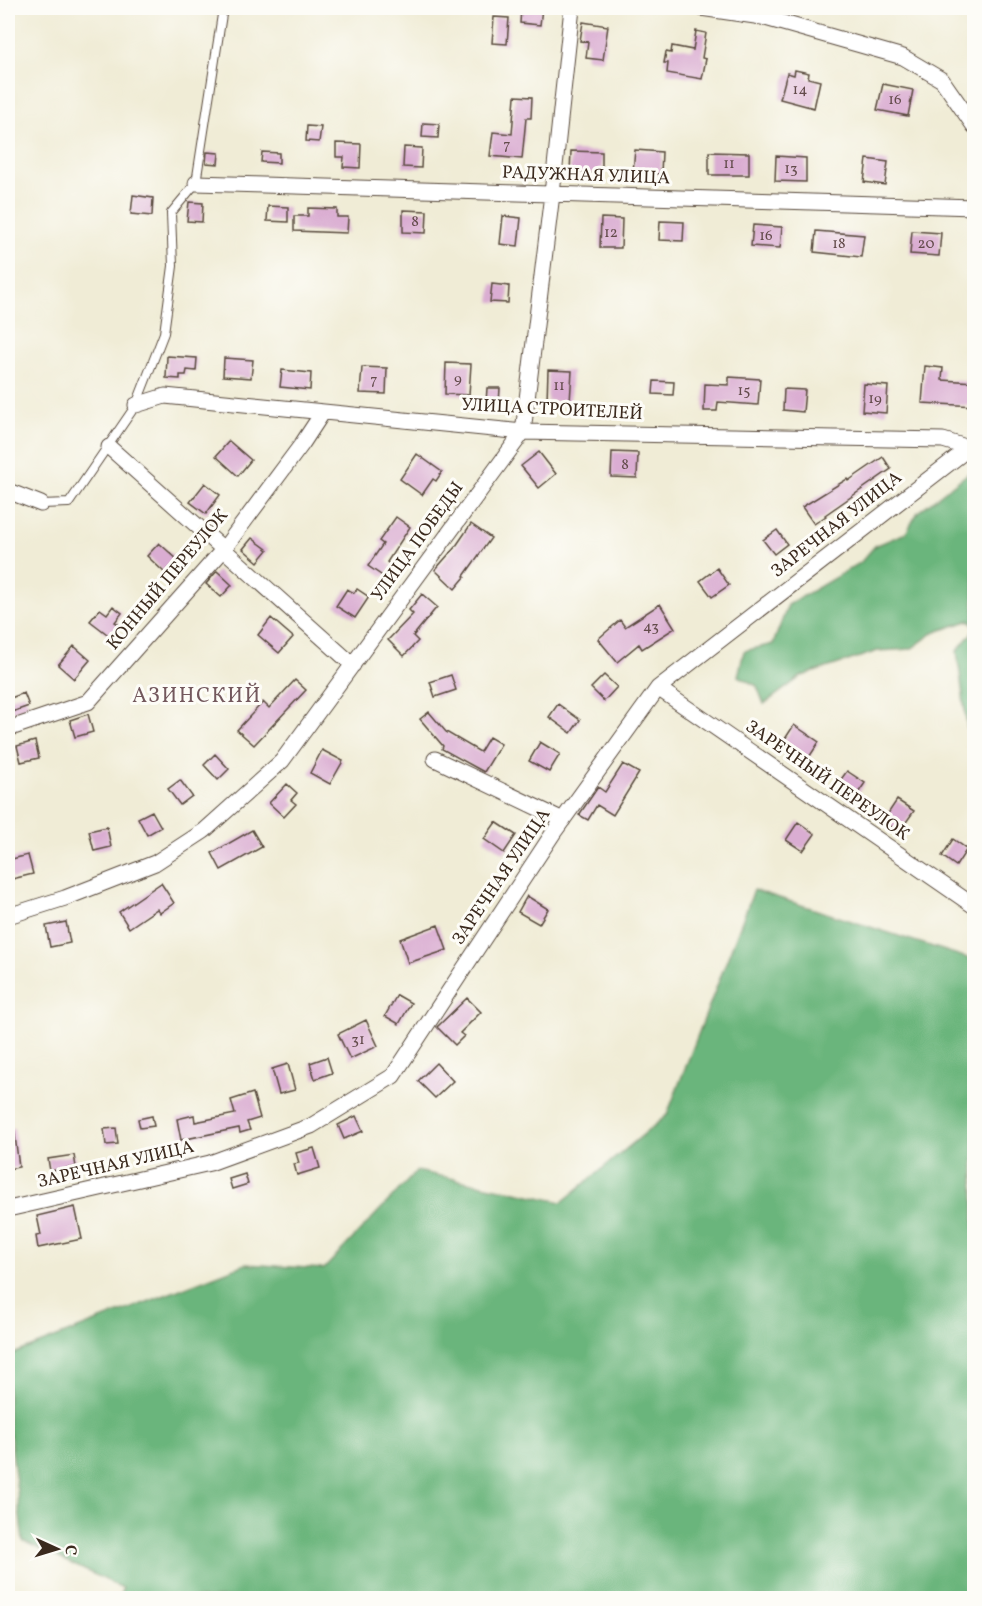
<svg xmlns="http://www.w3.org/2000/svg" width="982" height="1606" font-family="Vollkorn,serif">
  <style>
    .forest { fill: #6bb57c; stroke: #53704d; stroke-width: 1.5 }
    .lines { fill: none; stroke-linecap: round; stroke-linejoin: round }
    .stream { stroke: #4cbac5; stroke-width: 4 }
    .building { fill: #daadd2 }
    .lane-casing { stroke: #56473a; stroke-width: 10 }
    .street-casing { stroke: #56473a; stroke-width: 17 }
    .lane { stroke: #fff; stroke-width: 8 }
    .street { stroke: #fff; stroke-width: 15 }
    .labels { text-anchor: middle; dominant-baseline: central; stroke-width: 6; stroke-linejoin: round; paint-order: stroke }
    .number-label { font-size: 15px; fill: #634b4b }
    .street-label { font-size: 18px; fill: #3b2a1e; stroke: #fdfcf7 }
    .quarter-label { font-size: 21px; letter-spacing: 1.5px; fill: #73585d; stroke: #fdfcf7 }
  </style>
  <rect width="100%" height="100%" fill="#fdfcf7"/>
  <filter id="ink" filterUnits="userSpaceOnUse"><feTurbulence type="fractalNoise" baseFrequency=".0167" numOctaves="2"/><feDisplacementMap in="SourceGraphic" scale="12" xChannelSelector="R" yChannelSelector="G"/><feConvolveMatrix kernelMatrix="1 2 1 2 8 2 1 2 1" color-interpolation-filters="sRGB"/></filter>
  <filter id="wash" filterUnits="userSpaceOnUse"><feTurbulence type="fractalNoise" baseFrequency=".008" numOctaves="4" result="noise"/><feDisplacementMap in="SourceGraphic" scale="24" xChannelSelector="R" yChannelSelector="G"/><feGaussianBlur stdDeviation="1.35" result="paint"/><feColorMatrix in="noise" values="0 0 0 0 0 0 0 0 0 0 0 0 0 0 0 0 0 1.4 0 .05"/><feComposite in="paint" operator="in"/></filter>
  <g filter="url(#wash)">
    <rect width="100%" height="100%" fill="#f0ecd6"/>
    <!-- forest -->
    <path class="forest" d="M974 469V626L970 620 933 633 911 649 878 651 802 676 764 704 757 686 738 676 744 651 773 644 788 605 860 563 875 546 906 533 918 512Z
      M974 630V779L957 651Z
      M754 890 974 960V1598H118L123 1588 23 1541 8 1417V1356L245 1264 324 1269 417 1171 562 1202 667 1115Z"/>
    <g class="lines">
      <!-- stream -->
      <path class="stream" d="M8 1596 11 1598"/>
    </g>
    <g id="blocks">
      <!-- building -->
      <path class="building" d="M521 8H542L540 25 520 23Z
        M494 17 509 18 507 44 492 43Z
        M583 22 608 26 603 60 586 58 588 42 580 41Z
        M696 31 706 33 702 58 706 59 702 79 667 73 668 63H664L666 52 671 53 672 46 693 50Z
        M795 70 809 73 808 78 820 81 814 108 780 99 787 73 794 75Z
        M883 84 913 90 908 116 877 110Z
        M515 96 532 97 531 118H526L522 159 490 156 493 132 512 134Z
        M423 123 439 124 438 138 422 137Z
        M307 126 321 127 319 142 306 141Z
        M336 143 361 144 360 168 343 167 344 157H336Z
        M404 147 422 148 421 168 403 167Z
        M635 150 662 152 661 174 633 172Z
        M571 151 602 152V174L570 172Z
        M207 152 219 153 218 164 206 163Z
        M262 152 279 153V163L261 162Z
        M709 152 749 153V175H709Z
        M776 156 806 158V182L775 181Z
        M867 159 888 162 885 185 864 182Z
        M133 195 153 198 152 216 131 214Z
        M189 202 203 203 202 222 187 221Z
        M268 206 288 207V222L267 221Z
        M308 208 337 209V217H348L347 233 294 231V216H308Z
        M403 210 427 211 426 233 403 232Z
        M503 216 521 218 518 246 500 244Z
        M601 218 622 219 621 248H600Z
        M660 221 684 222 683 241 659 240Z
        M753 225 782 227 780 248 751 246Z
        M816 231 864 235 861 257 814 252Z
        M912 231 941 233 939 256 910 254Z
        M492 284 509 286 508 303 490 302Z
        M167 356 197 358 196 371 187 370 186 375H180V379L166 378Z
        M224 358 253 360 251 378 223 376Z
        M446 363 471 364 469 395 445 394Z
        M925 366 943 368 942 380 975 382V406L922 403Z
        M362 367 387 368 386 394 360 393Z
        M282 370 311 373 310 390 280 387Z
        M548 370 572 371 570 402 547 401Z
        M729 377 760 379 758 405 718 402 717 411H704L705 384 729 385Z
        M654 381 674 382 673 395 653 394Z
        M864 384 888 386 886 413 862 411Z
        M487 388H500L499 404 486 403Z
        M784 389 805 390 803 412 783 410Z
        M229 441 251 460 238 476 216 456Z
        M539 452 556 474 539 488 521 466Z
        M612 452 638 453 637 478 611 477Z
        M417 454 442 472 436 481 433 479 422 495 400 479Z
        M883 457 891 469 825 515 826 516 814 524 802 507 847 479 848 481Z
        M205 483 220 495 206 514 190 502Z
        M396 517 410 527 387 562 392 566 384 577 368 566 383 544 379 541Z
        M471 524 491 538 464 576 465 577 455 589 435 570 456 546Z
        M777 530 787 544 774 554 763 540Z
        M252 538 268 550 258 562 243 549Z
        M159 543 178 560 165 573 147 556Z
        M717 568 729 585 712 597 700 581Z
        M217 571 232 585 221 597 206 584Z
        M347 589 354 593 357 589 369 597 355 618 336 606Z
        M422 594 437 607 413 636 418 641 404 656 388 640 413 614 409 610Z
        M660 604 675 628 642 649 639 644 617 662 598 639 620 620 625 627Z
        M113 606 122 613 115 622 120 625 111 637 90 621 100 609 107 614Z
        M271 618 293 637 279 653 258 635Z
        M74 646 90 660 74 679 58 665Z
        M451 675 456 690 435 697 430 682Z
        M604 675 617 687 604 701 591 688Z
        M295 680 306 690 254 745 237 730 263 702 269 708Z
        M24 693 29 706 12 712 8 699Z
        M558 704 580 720 571 733 549 717Z
        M429 712 446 732 480 752 489 737 501 744 484 772 442 749 443 746 420 719Z
        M88 714 93 732 75 737 70 720Z
        M794 725 819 742 806 762 781 745Z
        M35 741 39 758 21 762 17 746Z
        M540 742 560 754 549 772 529 761Z
        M322 750 343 761 330 784 310 773Z
        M215 754 229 769 218 780 204 765Z
        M623 764 639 773 613 815 597 805 588 820 579 815 598 787 605 792Z
        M847 771 865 783 852 802 834 789Z
        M180 780 192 796 180 805 168 789Z
        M287 784 297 793 291 800 296 804 284 817 269 803Z
        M897 800 914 811 899 832 883 821Z
        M152 811 161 827 147 835 138 818Z
        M496 822 516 835 504 853 484 839Z
        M798 822 815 834 803 851 786 840Z
        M107 827 111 847 94 851 89 831Z
        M252 830 262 847 221 870 212 853Z
        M953 839 967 849 956 866 942 856Z
        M28 855 33 874 12 879 8 860Z
        M161 883 174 903 160 913 157 909 129 928 119 912Z
        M527 896 548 909 539 924 518 912Z
        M66 922 70 943 50 947 46 926Z
        M438 925 447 950 408 963 400 939Z
        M397 995 411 1003 399 1024 385 1016Z
        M467 998 481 1012 460 1033 464 1036 455 1045 437 1027Z
        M366 1020 378 1046 350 1059 338 1034Z
        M327 1057 332 1073 315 1079 310 1063Z
        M436 1063 453 1081 435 1098 418 1081Z
        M288 1064 295 1090 279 1094 272 1069Z
        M253 1093 260 1118 247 1122 250 1130 240 1133 239 1128 181 1140 177 1119 194 1115 195 1122 235 1114 231 1100Z
        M152 1116 154 1126 140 1128 138 1119Z
        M356 1116 363 1131 344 1139 338 1125Z
        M8 1128H14L19 1167 8 1169Z
        M116 1128 118 1144 106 1145 104 1129Z
        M314 1148 320 1168 297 1175 294 1164 299 1163 296 1153Z
        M74 1155 76 1167 50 1171 48 1159Z
        M245 1174 248 1184 232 1189 229 1179Z
        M75 1207 82 1239 38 1248 36 1236 41 1235 37 1216Z"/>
    </g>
  </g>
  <g filter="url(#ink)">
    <use href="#blocks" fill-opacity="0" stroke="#56473a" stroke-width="1.5"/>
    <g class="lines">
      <defs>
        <path id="lane" d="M41 504 69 503 136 405 164 333 173 266 171 213 196 183 223 8"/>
        <path id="street" d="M701 8 762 17 903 57 942 80 974 126
          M196 183 974 207
          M136 405 165 396 523 432 943 440 969 448
          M109 447 353 665
          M8 491 41 504
          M658 688 974 906
          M8 729 88 702 223 550 302 444 323 412
          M435 759 563 820
          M8 916 65 898 155 863 204 831 282 761 523 432 552 194 572 8
          M8 1209 210 1163 311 1126 393 1076 554 832 658 688 969 448 974 445"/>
      </defs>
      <!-- lane casing -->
      <use href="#lane" class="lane-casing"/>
      <!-- street casing -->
      <use href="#street" class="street-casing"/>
      <!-- lane -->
      <use href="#lane" class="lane"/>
      <!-- street -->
      <use href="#street" class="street"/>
    </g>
  </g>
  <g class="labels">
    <!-- number labels -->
    <g class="number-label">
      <text x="800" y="90">14</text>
      <text x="895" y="100">16</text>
      <text x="507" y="145">7</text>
      <text x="729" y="164">11</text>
      <text x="791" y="169">13</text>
      <text x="415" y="222">8</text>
      <text x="611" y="233">12</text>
      <text x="766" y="236">16</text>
      <text x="839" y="244">18</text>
      <text x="926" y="244">20</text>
      <text x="458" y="379">9</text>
      <text x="374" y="380">7</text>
      <text x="559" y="386">11</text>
      <text x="744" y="391">15</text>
      <text x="875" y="399">19</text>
      <text x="625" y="465">8</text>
      <text x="651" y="627">43</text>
      <text x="358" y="1040">31</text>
    </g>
    <!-- street labels -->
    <g class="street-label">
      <text transform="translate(586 176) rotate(2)">РАДУЖНАЯ УЛИЦА</text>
      <text transform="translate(552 410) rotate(3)">УЛИЦА СТРОИТЕЛЕЙ</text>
      <text transform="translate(837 525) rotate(-38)">ЗАРЕЧНАЯ УЛИЦА</text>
      <text transform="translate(418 542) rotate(-54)">УЛИЦА ПОБЕДЫ</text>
      <text transform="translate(168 580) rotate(-50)">КОННЫЙ ПЕРЕУЛОК</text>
      <text transform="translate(827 781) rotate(35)">ЗАРЕЧНЫЙ ПЕРЕУЛОК</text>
      <text transform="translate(502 877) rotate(-56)">ЗАРЕЧНАЯ УЛИЦА</text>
      <text transform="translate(116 1165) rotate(-13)">ЗАРЕЧНАЯ УЛИЦА</text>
    </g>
    <!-- quarter labels -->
    <g class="quarter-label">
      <text x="197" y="696">АЗИНСКИЙ</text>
    </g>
  </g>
  <!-- margin -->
  <rect width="982" height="1606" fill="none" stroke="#fdfcf7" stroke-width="30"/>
  <!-- north arrow -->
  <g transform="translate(57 1549) rotate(94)" stroke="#fdfcf7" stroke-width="4.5" paint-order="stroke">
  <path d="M0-4.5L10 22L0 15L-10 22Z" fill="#3b2a1e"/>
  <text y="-9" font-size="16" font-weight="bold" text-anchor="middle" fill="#3b2a1e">С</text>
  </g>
</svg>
